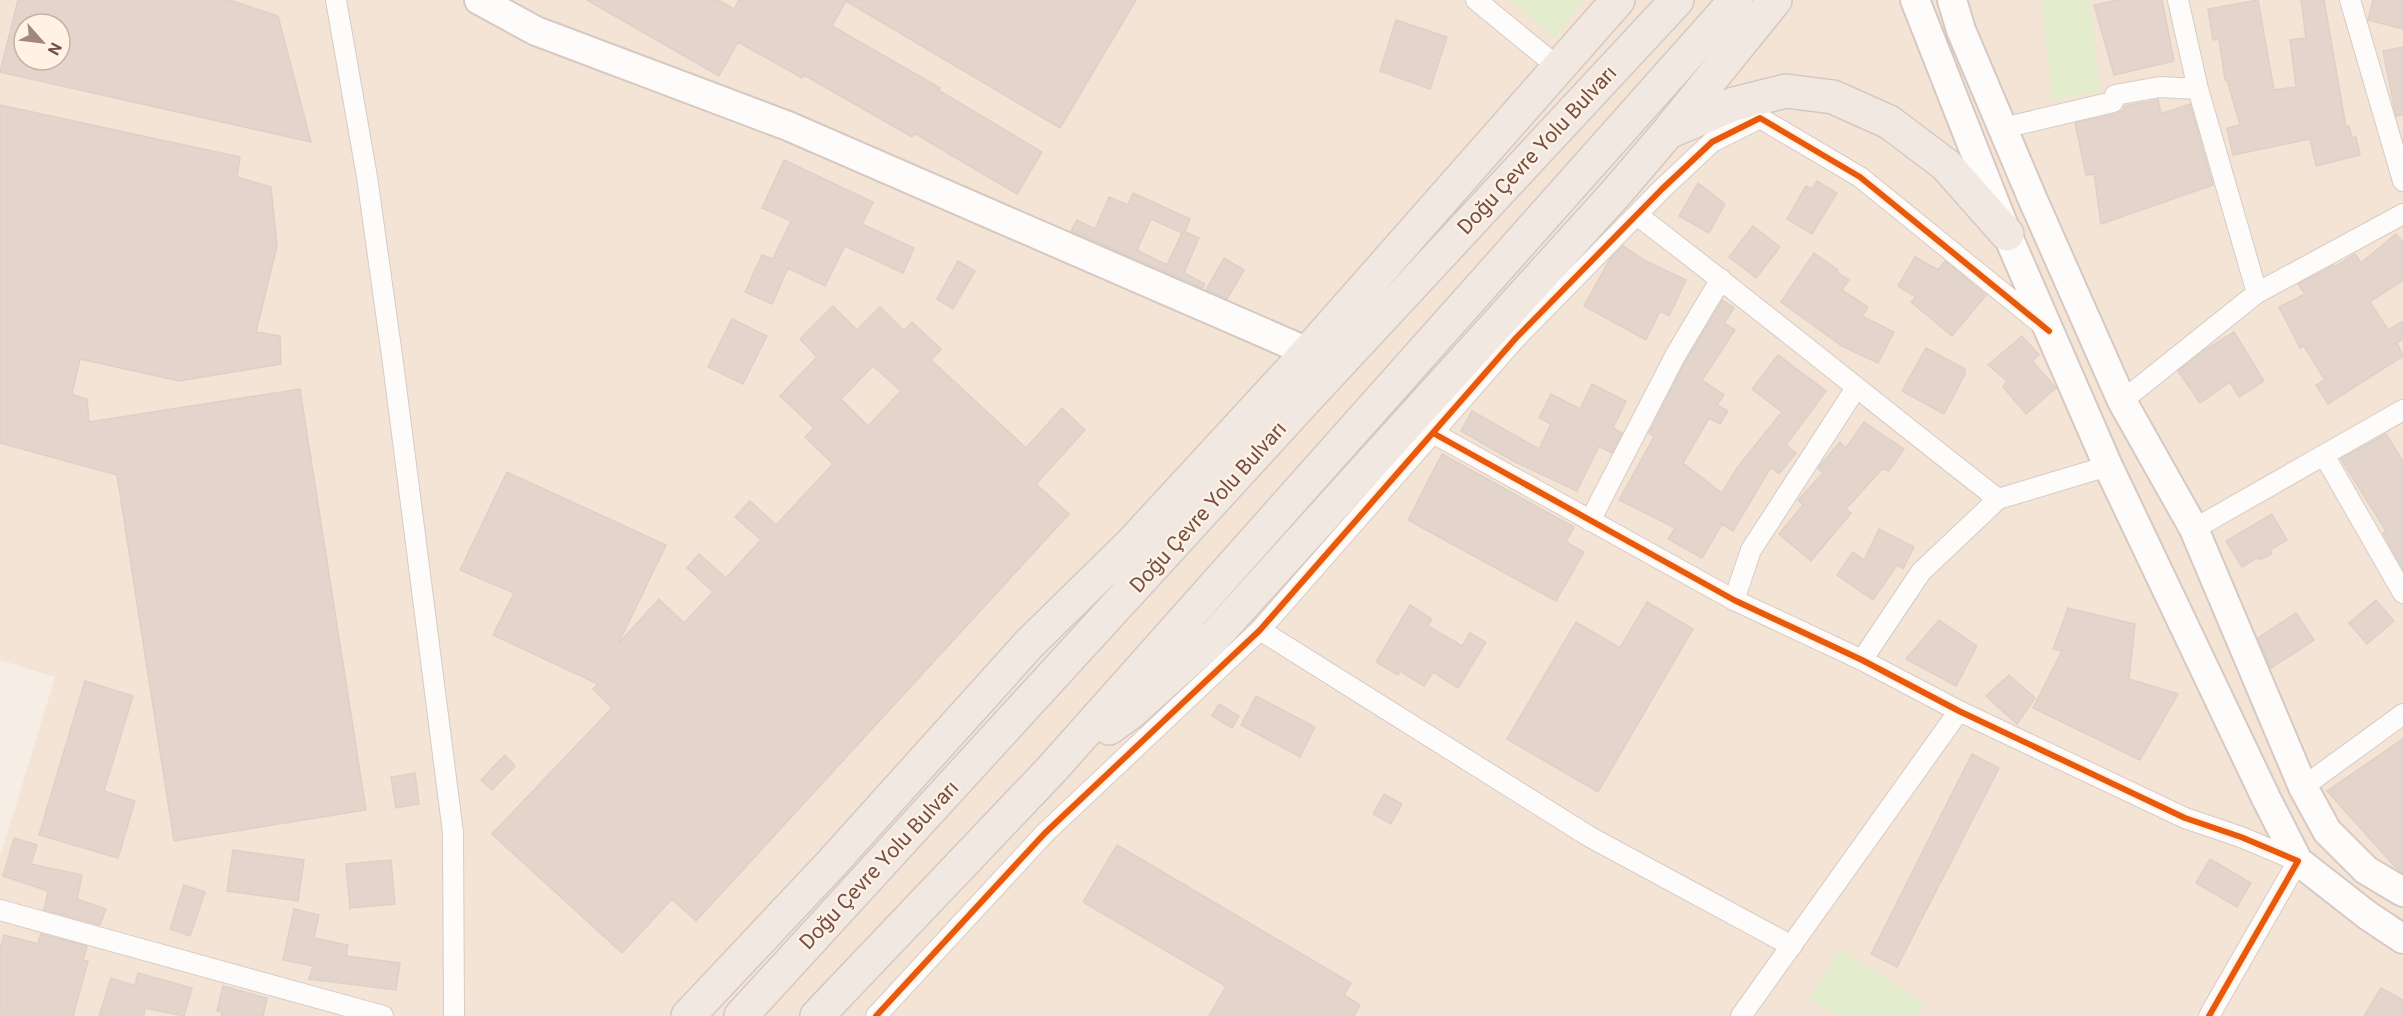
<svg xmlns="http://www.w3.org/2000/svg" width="2403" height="1016" font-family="Roboto,sans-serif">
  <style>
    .residential { fill: #f4e4d5; fill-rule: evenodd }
    .green { fill: #e3edce }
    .building { fill: #e3d5cc; stroke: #dfd0c7; stroke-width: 1.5; fill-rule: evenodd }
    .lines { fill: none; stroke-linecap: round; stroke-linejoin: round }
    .minor-casing { stroke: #d7cbc3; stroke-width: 22 }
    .secondary-casing { stroke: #d7c9c1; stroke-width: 32 }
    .trunk-casing { stroke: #d5c8c2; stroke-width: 36 }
    .minor { stroke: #fefcfb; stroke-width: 20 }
    .secondary { stroke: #fefcfb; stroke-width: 28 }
    .trunk { stroke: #f2e8e2; stroke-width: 33 }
    .cycleway-casing { stroke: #fff2e5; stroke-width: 10 }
    .cycleway { stroke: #e8590c; stroke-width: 6 }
    .labels { text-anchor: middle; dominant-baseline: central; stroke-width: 4.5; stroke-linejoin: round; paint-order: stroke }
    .street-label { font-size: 21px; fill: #755044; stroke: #fff2e5 }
  </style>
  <rect width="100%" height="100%" fill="#f6eee5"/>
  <!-- residential -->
  <path class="residential" d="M0 0H2403V1016H0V857L55 677 0 660ZM24 24H60V60H24Z"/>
  <!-- green -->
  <path class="green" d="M1510 0H1583L1556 38Z
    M2042 0H2090L2100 91 2052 101Z
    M1840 949 1925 1004 1917 1016H1837L1809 998Z"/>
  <!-- building -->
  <path class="building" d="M18 0H230L278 16 311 142 0 72ZM24 24H60V60H24Z
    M587 0H718L734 9 739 0H1136L1060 128 846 1 832 26 940 88 938 90 1042 152 1017 194 914 133 912 137 804 75 802 78 738 42 719 76Z
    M2117 0H2162L2174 61 2114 75 2094 5Z
    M2258 0 2274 90 2296 87 2290 40 2306 38 2301 0H2324L2346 127 2349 126 2352 138 2356 137 2360 155 2316 166 2310 139 2233 155 2227 128 2240 125 2227 80H2225L2219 39 2213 40 2208 9Z
    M2373 0H2403V29L2368 20Z
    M1396 20 1447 37 1430 89 1380 71Z
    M2403 47V115L2396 116 2383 51Z
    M2158 100 2161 114 2190 104 2213 185 2101 224 2094 174 2086 175 2075 123 2116 114 2124 110V106Z
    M0 105 240 157 237 177 271 187 277 246 256 332 280 336 281 364 179 381 80 359 72 394 87 399 89 422 300 389 366 810 174 841 117 475 0 443Z
    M784 160 873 202 862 224 914 248 903 273 845 246 825 286 788 268 772 304 745 292 762 255 773 259 791 221 762 208Z
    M1817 181 1837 193 1812 234 1787 219 1806 186 1812 189Z
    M1698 183 1725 204 1709 233 1679 216Z
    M1133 193 1190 219 1185 232 1199 238 1184 273 1205 284 1203 288 1071 231 1077 220 1095 229 1109 197 1128 205ZM1151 219 1182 233 1167 265 1137 250Z
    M1753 226 1780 247 1756 278 1729 257Z
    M2396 234 2403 243V280L2370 302 2388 330 2403 321V339L2397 343 2403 356 2328 404 2316 385 2325 380 2304 346 2300 348 2279 307 2305 294 2298 284 2334 265 2335 267 2355 254 2361 263Z
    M1623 246 1646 261 1686 280 1669 316 1660 311 1646 340 1584 306 1610 259Z
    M1814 253 1838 270 1837 272 1849 280 1842 290 1868 307 1862 316 1894 332 1878 363 1842 346 1781 302Z
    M1915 257 1938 270 1945 261 1986 295 1952 336 1911 302 1916 297 1898 286Z
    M1224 258 1244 270 1227 299 1206 290Z
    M958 261 975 271 953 309 937 299Z
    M1722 300 1734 308 1724 323 1735 330 1702 380 1724 395 1717 405 1728 411 1720 424 1709 418 1683 463 1722 493 1737 468 1782 412 1752 389 1778 355 1826 391 1786 445 1796 453 1779 474 1771 467 1733 531 1722 524 1702 558 1668 539 1675 528 1619 500 1654 437 1649 433 1685 362Z
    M833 306 857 330 880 307 904 331 912 322 941 349 931 360 1026 448 1062 408 1085 430 1036 484 1069 514 696 921 672 899 622 953 492 834 612 708 593 689 598 684 493 635 514 593 460 570 507 472 666 545 618 644 659 599 684 623 713 592 687 568 699 554 726 578 761 540 735 517 750 501 776 525 833 464 805 437 814 428 780 396 817 357 800 339ZM873 366 901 391 868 426 841 399Z
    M732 319 767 336 743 384 708 367Z
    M2234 332 2264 381 2239 397 2230 382 2200 403 2178 371 2203 351Z
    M2022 336 2039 355 2032 361 2056 388 2026 414 2003 387 2007 381 1988 365Z
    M1926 348 1965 369V374L1944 414 1902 391Z
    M1592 384 1626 401 1613 428 1622 433 1612 453 1599 446 1577 491 1515 462 1461 431 1472 411 1539 449 1551 424 1539 418 1551 394 1580 409Z
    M1864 422 1904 449 1889 471 1882 469 1846 509 1851 513 1811 561 1779 534 1803 505 1798 500 1823 473 1818 468 1823 462 1840 442 1846 448Z
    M2386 434 2403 461V569L2383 533 2386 531 2341 459Z
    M1442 454 1574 527 1566 542 1584 552 1556 601 1408 520Z
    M2272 514 2287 540 2270 550 2272 554 2260 560 2259 557 2242 567 2226 541Z
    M1879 529 1914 547 1903 569 1897 565 1873 600 1837 575 1853 552 1864 560Z
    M2376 600 2394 621 2367 644 2349 623Z
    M1647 602 1693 629 1598 792 1507 739 1576 622 1620 648Z
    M1410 605 1432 619 1428 626 1462 646 1470 633 1486 642 1458 688 1433 672 1424 686 1400 671 1398 675 1376 662Z
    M2068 608 2135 624 2129 679 2178 694 2140 760 2033 708 2062 651 2053 649Z
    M2296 613 2314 640 2271 668 2258 638Z
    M1939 620 1977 646 1956 686 1906 659Z
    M2009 675 2035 698 2017 724 1986 696Z
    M85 681 133 696 104 791 135 801 118 858 39 835Z
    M1256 696 1315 727 1300 757 1241 725Z
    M1219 704 1239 716 1232 728 1212 716Z
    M2403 739V873L2397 869 2327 791Z
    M1972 754 1999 768 1897 967 1871 954Z
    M505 755 515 766 492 790 481 780Z
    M415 773 419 804 396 808 391 777Z
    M1384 794 1402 804 1391 824 1373 814Z
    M14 838 37 845 31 864 82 875 77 899 106 909 100 925 44 910 48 891 3 876Z
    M1117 845 1351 983 1344 995 1360 1005 1354 1016H1209L1226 986 1083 902Z
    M233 850 304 860 298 901 227 891Z
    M2210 859 2251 883 2237 907 2196 883Z
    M391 860 395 904 350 908 346 864Z
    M184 885 205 892 190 936 170 929Z
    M294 909 319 915 314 938 348 945 346 956 400 963 396 990 309 979 313 966 283 960Z
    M41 934 87 946 83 960 88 961 73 1016H0V949L4 935 38 944Z
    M138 973 192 988 184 1016 145 1008 144 1016H99L111 978 135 986Z
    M223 986 267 998 263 1016H221L222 1012 217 1011Z
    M2381 988 2403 1000V1016H2364Z"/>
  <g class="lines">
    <defs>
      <path id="minor" d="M336 0 367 177 393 363 453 833 454 1016
        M1476 0 1559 68
        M2178 0 2198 89 2257 293
        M2350 0 2403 181
        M2003 128 2113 102 2115 95 2160 87 2198 89
        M1637 215C1759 308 1877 405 1998 499L1921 572 1862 660
        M2122 401 2257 293 2403 214
        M1433 433 1734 600 1862 660 1959 711 2185 818 2241 837 2298 861 2209 1016
        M2324 455 2403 593
        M1998 499 2108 466
        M1590 521 1675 356 1721 279
        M2194 529 2403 410
        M1734 600 1751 550 1856 388
        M1260 630 1590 837 1792 946
        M2303 787 2403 714
        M0 910 383 1016
        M876 1016 1045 833 1260 630 1516 338 1662 189 1712 142 1760 118 1860 177 2045 327
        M1741 1016 1959 711"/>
      <path id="secondary" d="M479 0 536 31 788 126 1308 352
        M1915 0 2007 234 2108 466 2266 798 2298 861 2367 915 2403 939
        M1952 0 1961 30 2033 200 2122 401 2194 529 2303 787 2327 831 2366 870 2403 892"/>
      <path id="trunk" d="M1673 130 1734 104 1786 91 1833 97 1889 122 1946 165 2007 234
        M1109 728 1131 712 1213 638 1616 193 1668 132 1775 0
        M688 1016 831 864 1029 644 1133 542 1308 352 1618 0
        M741 1016 1305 400 1677 0
        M817 1016 1052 769 1736 0"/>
    </defs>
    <!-- minor casing -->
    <use href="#minor" class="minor-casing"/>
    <!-- secondary casing -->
    <use href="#secondary" class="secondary-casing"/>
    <!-- trunk casing -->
    <use href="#trunk" class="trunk-casing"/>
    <!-- minor -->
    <use href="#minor" class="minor"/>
    <!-- secondary -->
    <use href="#secondary" class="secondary"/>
    <!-- trunk -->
    <use href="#trunk" class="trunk"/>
    <defs>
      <path id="cycleway" d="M1433 433 1734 600 1862 660 1959 711 2185 818 2241 837 2298 861 2209 1016
        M876 1016 1045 833 1260 630 1516 338 1662 189 1712 142 1760 118 1860 177 2049 331"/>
    </defs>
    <!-- cycleway casing -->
    <use href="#cycleway" class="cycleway-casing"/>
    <!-- cycleway -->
    <use href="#cycleway" class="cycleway"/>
  </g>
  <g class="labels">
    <!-- street labels -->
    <g class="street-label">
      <text transform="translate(1537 150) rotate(-47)">Doğu Çevre Yolu Bulvarı</text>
      <text transform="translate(1208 507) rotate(-48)">Doğu Çevre Yolu Bulvarı</text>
      <text transform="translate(879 865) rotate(-47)">Doğu Çevre Yolu Bulvarı</text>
    </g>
  </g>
  <!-- north arrow -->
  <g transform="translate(42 42) rotate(118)"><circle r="28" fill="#fff2e5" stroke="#c8b1a5" stroke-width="1.5"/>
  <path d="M0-4.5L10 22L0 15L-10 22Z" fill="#a2877c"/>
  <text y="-9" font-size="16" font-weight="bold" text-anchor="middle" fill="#755044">N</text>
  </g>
</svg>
